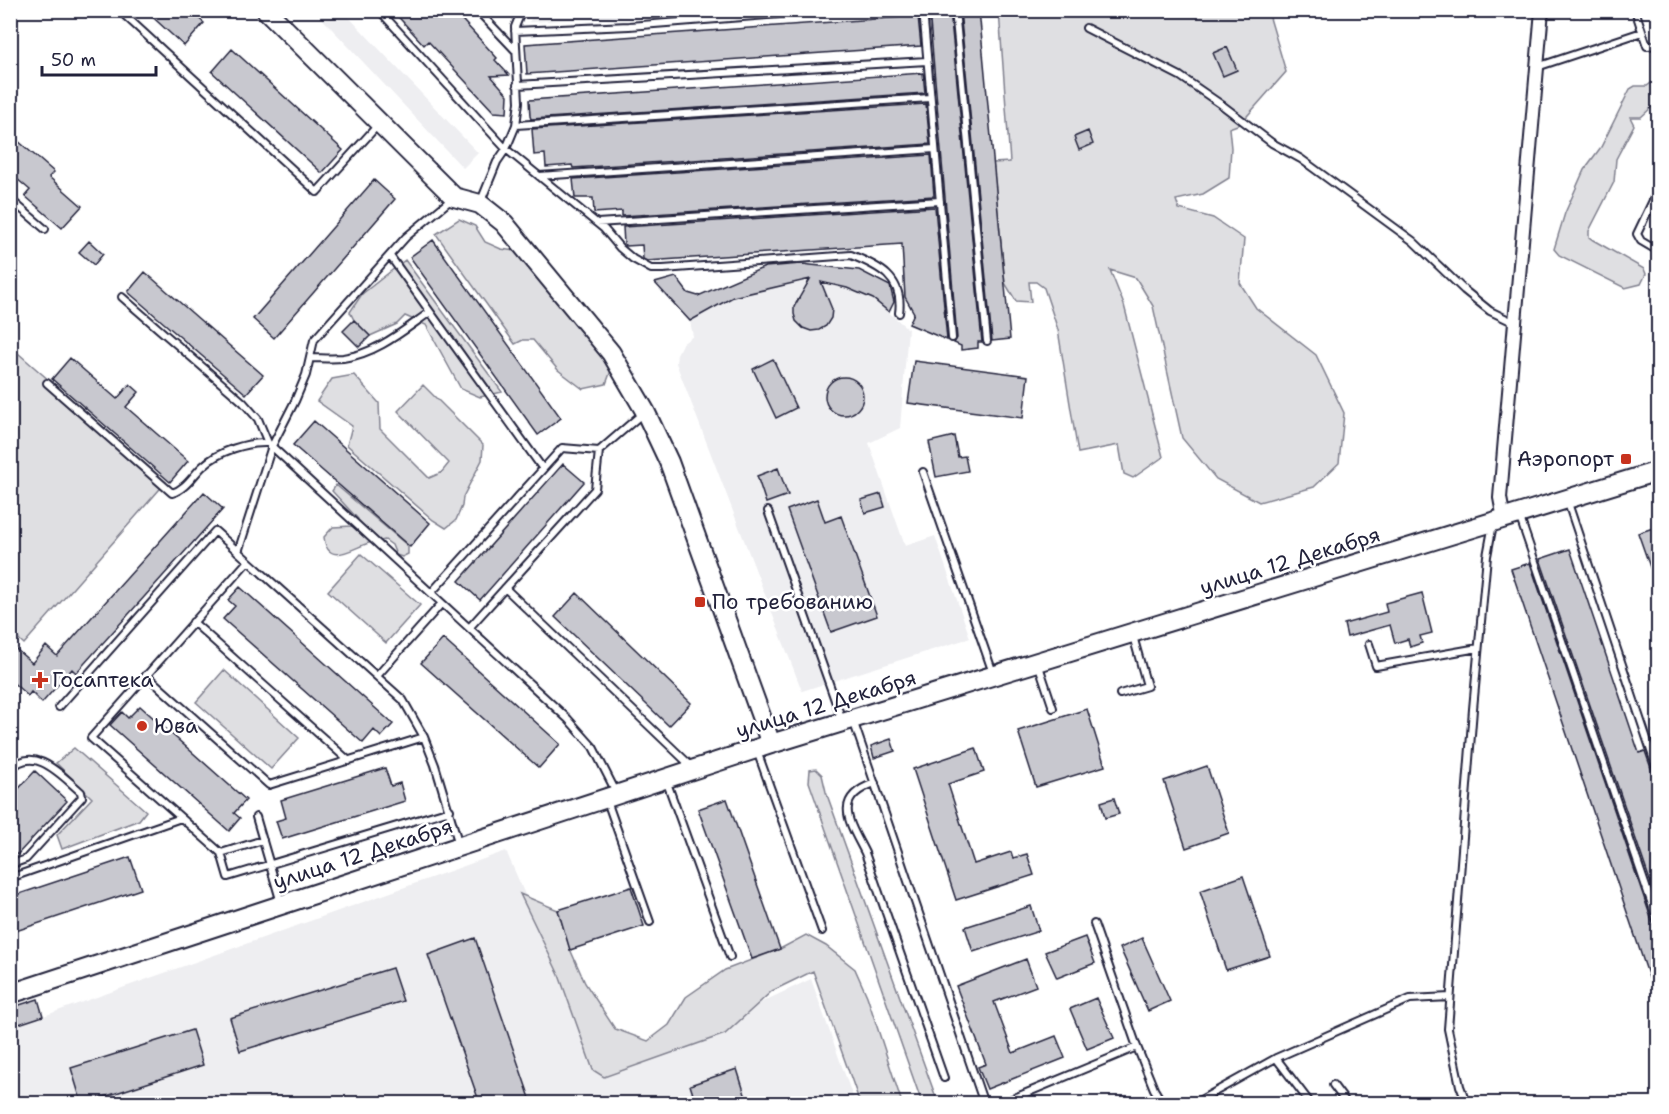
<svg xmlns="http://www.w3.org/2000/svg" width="1669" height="1114" font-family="'Shantell Sans',sans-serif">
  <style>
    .built { fill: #eeeef1 }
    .green { fill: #dfdfe2; stroke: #80808e; stroke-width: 1.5 }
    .building { fill: #c8c8cf; stroke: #22223b; stroke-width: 1.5 }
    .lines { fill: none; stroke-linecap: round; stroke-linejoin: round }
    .lane-casing { stroke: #22223b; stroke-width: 10 }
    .street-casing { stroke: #22223b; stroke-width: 16 }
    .secondary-casing { stroke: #22223b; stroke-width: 22 }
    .lane { stroke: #fff; stroke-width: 6 }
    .street { stroke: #fff; stroke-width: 12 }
    .secondary { stroke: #fff; stroke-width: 18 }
    .poi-dot { fill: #c8321e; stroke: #fff; stroke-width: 2 }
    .labels { text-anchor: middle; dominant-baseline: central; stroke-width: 5; stroke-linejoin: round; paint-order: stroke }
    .poi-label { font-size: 21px; fill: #22223b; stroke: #fff; text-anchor: start }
    .street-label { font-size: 21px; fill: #22223b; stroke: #fff }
  </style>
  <rect width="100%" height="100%" fill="#fff"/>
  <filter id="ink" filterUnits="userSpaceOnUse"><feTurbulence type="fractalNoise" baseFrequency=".0167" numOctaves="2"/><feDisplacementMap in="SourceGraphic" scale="12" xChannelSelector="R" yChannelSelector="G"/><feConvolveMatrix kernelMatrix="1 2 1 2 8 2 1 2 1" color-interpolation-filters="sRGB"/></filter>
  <g filter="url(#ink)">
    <!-- built -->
    <path class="built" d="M315 11H343L478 153 463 168Z
      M536 11V10L708 11 529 22Z
      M797 282H815L847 288 873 299 908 329 900 428 869 443 905 546 935 536 970 638 802 691 676 363 677 354 682 344 693 336 690 321 733 297Z
      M506 851 604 1076 811 979 855 1103H11L10 1028Z"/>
    <!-- green -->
    <path class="green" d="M999 11H1268L1286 72 1240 124 1229 128 1231 148 1229 178 1203 194 1176 200 1179 209 1213 218 1244 239 1240 283 1256 308 1316 355 1344 413 1339 463 1314 487 1259 502 1216 479 1182 438 1153 306 1136 278 1110 270 1124 305 1163 457 1133 478 1124 474 1119 445 1078 453 1058 330 1044 288 1036 282H1029L1031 302 1016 301 1005 283 993 163 1010 162Z
      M1658 78V107H1652L1641 117H1630L1634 125 1616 159 1614 182 1589 231V237L1593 240 1644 269 1646 274 1641 284 1625 288 1559 255 1554 249 1565 213 1584 170 1601 147 1630 89 1635 86H1647Z
      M459 219 475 226 485 242 501 249 515 251 526 258 612 368 606 384 583 389 558 370 533 340H523L515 344 436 234Z
      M405 260 502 392 480 397 461 389 426 325 405 316 397 324 370 336 354 320 350 312 362 294Z
      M11 347 166 482 24 644 11 632Z
      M354 375 379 403 380 429 429 478 441 473 449 463 398 411 423 385 483 445 482 460 463 497 462 506 456 520 446 528 433 520 347 445 352 426 317 401 332 379Z
      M336 485 408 546V554L402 557 396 555 392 545 385 540C379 542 372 541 366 544 350 550 327 566 324 537L333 527 352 526 358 519 332 491Z
      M361 554 420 605 386 643 328 591Z
      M224 670 299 738 271 769 196 702Z
      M74 748 146 811 139 820 62 849 57 835 92 798 56 763Z
      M816 769 822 775 826 792 938 1103H922L809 782 810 770Z
      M520 894 558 910 570 949 585 983 615 1029 648 1041 669 1025 686 997 725 970 780 949 806 935 826 946 855 969 867 996 902 1103H860L813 971 772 991 725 1034 604 1077 593 1070 559 975Z"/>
    <!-- building -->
    <path class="building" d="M145 10H190L204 23 184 46Z
      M392 10H453L497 58 495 60 509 75 491 76 508 95 507 113 494 112 428 41 424 45Z
      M929 10H950L982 342H978V348L961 350V346L954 343 957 338Z
      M960 10H979L1010 339 992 341Z
      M918 16 921 46 527 74 525 44Z
      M1227 47 1237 70 1223 76 1213 53Z
      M232 49 343 150 322 173 212 72Z
      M923 73 925 93 531 119 530 116 529 100Z
      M926 104 930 144 573 168 572 165 546 167 545 154 534 155 532 129Z
      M1088 131 1093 144 1079 150 1074 137Z
      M10 134 54 172 49 177 82 206 62 228 25 196 30 190 10 173Z
      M931 155 934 196 622 216V211L594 213 593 198H575L573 179Z
      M374 180 395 199 274 338 253 319Z
      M935 207 947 340 909 324 914 313 905 297 902 244 647 261 643 259 642 245 626 246 624 244 623 227Z
      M433 240 561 418 538 435 410 257Z
      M89 241 103 254 94 265 79 252Z
      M801 264 859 270 890 286 894 302 889 312 873 299 847 288 821 282 832 309 831 318 826 326 819 330 811 331 803 328 796 321 794 314V307L810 279 733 297 690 321 655 283 676 277 688 293 698 296 765 267Z
      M145 272 263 375 246 394 128 292Z
      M354 320 370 336 359 347 343 331Z
      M70 358 117 399 130 384 139 392 126 407 188 461 170 482 52 379Z
      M773 359 796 408 776 418 753 369Z
      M914 361 1028 376 1023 418 908 403Z
      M825 396a19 19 0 1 1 38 0a19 19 0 1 1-38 0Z
      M314 421 430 523 410 547 293 445Z
      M954 436 958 457 965 456 968 471 936 477 929 442Z
      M563 464 584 482 480 600 459 581Z
      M778 468 788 495 766 503 757 476Z
      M204 492 223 509 76 673 72 669 42 703 31 692 28 696 10 680V644L32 663 46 646 57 656Z
      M881 494 885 507 865 513 861 500Z
      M817 499 825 522 841 516 877 616 831 632 787 510Z
      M1659 526V587H1657L1638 533Z
      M1570 549 1639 753 1645 751 1653 774 1658 777 1659 907 1540 559Z
      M1530 563 1653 924 1659 927V998H1656L1511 569Z
      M240 587 393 724 381 737 374 730 363 743 223 619 235 606 228 600Z
      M577 593 691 703 669 726 555 617Z
      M1422 593 1432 633 1420 636 1422 643 1410 647 1408 639 1395 643 1390 625 1347 637 1344 624 1387 612 1385 603Z
      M443 639 560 744 539 768 421 663Z
      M140 706 246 800 234 813 240 818 229 831 110 725 122 712 128 718Z
      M1087 709 1105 766 1036 787 1018 731Z
      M891 739 895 751 874 758 871 746Z
      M976 748 984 772 948 784 974 864 1011 852 1013 858 1027 854 1034 875 956 900 913 769Z
      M1207 766 1229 833 1186 848 1164 781Z
      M385 768 391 786 400 783 405 801 282 839 276 821 286 818 281 800Z
      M35 771 67 801 17 855 10 848V798Z
      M1114 798 1119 814 1105 818 1101 802Z
      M727 799 780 949 752 959 698 809Z
      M130 857 141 889 10 933V897Z
      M1243 876 1270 956 1226 970 1200 891Z
      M631 887 644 926 570 950 558 910Z
      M1031 906 1039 931 973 952 965 927Z
      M1085 937 1095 963 1057 978 1045 952Z
      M475 938 532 1104H480L428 955Z
      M1142 938 1170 1001 1148 1011 1120 948Z
      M1026 959 1036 986 994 1002 1013 1053 1056 1036 1065 1058 987 1089 978 1067 986 1064 956 986Z
      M392 968 403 1001 240 1051 230 1018Z
      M1096 998 1114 1038 1087 1049 1070 1009Z
      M38 999 43 1016 10 1027V1008Z
      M192 1030 203 1065 82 1104 71 1068Z
      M737 1069 748 1104H696L690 1085Z"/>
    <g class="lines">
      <defs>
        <path id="lane" d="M119 10 317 192 378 125
          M379 10 506 149 604 229 620 248 633 259 651 269H663L851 255C879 266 904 278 899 313
          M477 10 515 50
          M923 10 952 338
          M955 10 987 341
          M1635 10 1647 46 1658 45
          M1086 28 1180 76 1222 105 1272 143 1301 159 1413 241 1464 290 1490 311 1515 323
          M515 31 629 26 830 10
          M1537 67 1642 32
          M517 85 927 61
          M516 125 930 98
          M539 176 935 149
          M1658 190 1637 234 1641 241 1658 251
          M10 199 45 229
          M481 201 497 162 506 149 516 125 519 102 515 27 522 10
          M597 223 940 201
          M390 256 543 469
          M122 297 243 402 258 419 268 443 568 719 593 747 616 792
          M310 358C321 358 332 359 343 358 376 354 404 330 430 312
          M47 383 172 493C186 489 193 475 203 466 219 451 247 442 268 443
          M923 472 993 673
          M1567 500 1658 772
          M768 511 842 720
          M1519 515 1658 922
          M238 552 272 446 295 401 306 375 314 340 406 237 453 198
          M248 561 91 738 221 853 228 877 450 810
          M505 588 691 766
          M431 593 562 448 599 451 643 413
          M193 622 349 761
          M469 628 595 489 599 451
          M1369 644 1376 666 1478 648
          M1038 663 1053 708
          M146 675 269 785 424 737
          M377 676 442 603
          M1120 694 1147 686 1133 636
          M59 707 215 531 403 700 424 737 435 765 459 845
          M853 720 984 1104
          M757 751 822 931
          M10 770C34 743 62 776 81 792L82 797 26 859 15 863 10 862
          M666 780 730 957
          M875 783C831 798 850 823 865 853L944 1078
          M607 801 650 922
          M256 817 281 903
          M221 853 263 840
          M10 878 181 818
          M1094 924 1137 1047 1154 1089 1163 1104
          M1276 1058 1311 1104
          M1333 1085 1345 1101 1341 1104
          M1000 1104 1137 1047
          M1193 1104 1276 1058 1410 999 1450 997
          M1467 1104 1460 1086 1448 1029 1473 709 1487 556 1493 524"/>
        <path id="street" d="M1504 519 1500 498 1504 450 1542 10"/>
        <path id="secondary" d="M266 10 454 197 480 204 504 223 611 353 645 411 669 462 771 744
          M10 994 771 744 1658 471"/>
      </defs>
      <!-- lane casing -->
      <use href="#lane" class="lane-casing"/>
      <!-- street casing -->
      <use href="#street" class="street-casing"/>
      <!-- secondary casing -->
      <use href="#secondary" class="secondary-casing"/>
      <!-- lane -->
      <use href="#lane" class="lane"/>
      <!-- street -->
      <use href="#street" class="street"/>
      <!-- secondary -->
      <use href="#secondary" class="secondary"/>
    </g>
  </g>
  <!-- markers -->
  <g class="poi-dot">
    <rect x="1620" y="453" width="12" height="12" rx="3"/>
    <rect x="694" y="596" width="12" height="12" rx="3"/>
    <path d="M37 671h6v6h6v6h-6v6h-6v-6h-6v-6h6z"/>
    <circle cx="142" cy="726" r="6"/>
  </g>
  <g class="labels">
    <!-- poi labels -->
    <g class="poi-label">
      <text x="1614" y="459" text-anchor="end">Аэропорт</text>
      <text x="712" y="602">По требованию</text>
      <text x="52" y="680">Госаптека</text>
      <text x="154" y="726">Юва</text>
    </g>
    <!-- street labels -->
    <g class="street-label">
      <text transform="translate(1290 561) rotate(-17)">улица 12 Декабря</text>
      <text transform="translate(826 704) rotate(-17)">улица 12 Декабря</text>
      <text transform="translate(363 854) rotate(-18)">улица 12 Декабря</text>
    </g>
  </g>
  <!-- margin -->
  <rect width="1669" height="1114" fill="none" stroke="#fff" stroke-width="36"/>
  <rect x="18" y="18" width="1633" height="1078" fill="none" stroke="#22223b" stroke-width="2" filter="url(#ink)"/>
  <!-- scale -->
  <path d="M42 66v9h114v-9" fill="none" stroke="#22223b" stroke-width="3"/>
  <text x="51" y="66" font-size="18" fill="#22223b" stroke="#ffffff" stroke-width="4.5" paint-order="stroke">50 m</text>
</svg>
